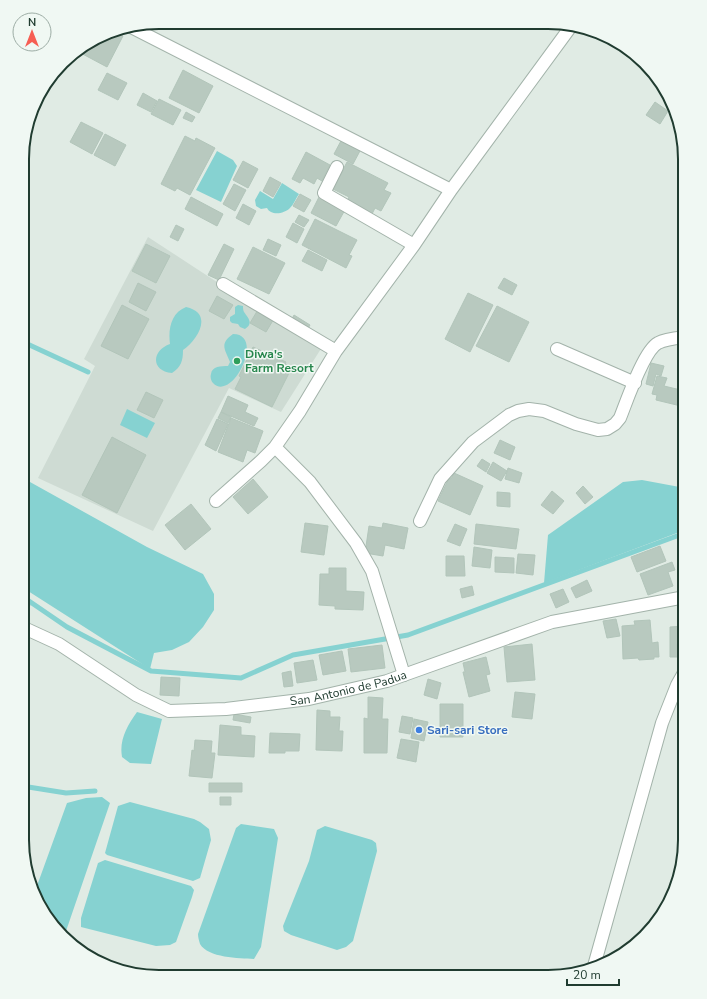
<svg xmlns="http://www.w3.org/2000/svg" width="707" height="999" font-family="'Nunito Sans',sans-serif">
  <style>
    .built { fill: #cedbd3 }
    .water { fill: #86d2d1 }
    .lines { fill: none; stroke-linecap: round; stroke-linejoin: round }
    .stream { stroke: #86d2d1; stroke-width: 5 }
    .building { fill: #b8c9bf; stroke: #b2c5ba }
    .minor-casing { stroke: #a3b3aa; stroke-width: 14 }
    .tertiary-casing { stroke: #a3b3aa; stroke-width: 14 }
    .minor { stroke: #fff; stroke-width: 12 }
    .tertiary { stroke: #fff; stroke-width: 12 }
    .leisure-dot { fill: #2e9e5b; stroke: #f0f8f3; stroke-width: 1.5 }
    .shop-dot { fill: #3f7fe0; stroke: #f0f8f3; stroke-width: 1.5 }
    .labels { text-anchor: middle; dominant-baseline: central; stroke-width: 3; stroke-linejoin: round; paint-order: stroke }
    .leisure-label { font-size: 12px; font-weight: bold; fill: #27864d; stroke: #f0f8f3; text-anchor: start }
    .street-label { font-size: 12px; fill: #203c30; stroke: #f0f8f3 }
    .shop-label { font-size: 12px; font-weight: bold; fill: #366cbe; stroke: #f0f8f3; text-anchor: start }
    .rim { fill: none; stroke: #203c30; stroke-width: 2 }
  </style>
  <rect width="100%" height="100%" fill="#e0ebe4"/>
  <!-- built -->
  <path class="built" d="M148 237 223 286 324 344 281 412 229 388 153 531 38 478 95 366 84 359Z"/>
  <!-- water -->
  <path class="water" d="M217 151 233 160 237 166 221 202 196 190Z
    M282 183 299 194C296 198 294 204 290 208 284 214 271 216 267 208L261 209 256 206 255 200 260 191 273 199Z
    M238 305 243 306C243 308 243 310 244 312 248 318 254 323 245 329L240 327 238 324 232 323 230 321V317L235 314V307Z
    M186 307C214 313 198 340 183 350 183 361 181 367 172 373 150 371 152 350 170 344 168 329 171 313 186 307Z
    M233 334C266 334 232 403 213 383 211 381 210 377 211 374 212 366 221 366 228 366L230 362C225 349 219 344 233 334Z
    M127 409 155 423 147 438 120 425Z
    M23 480 30 482 147 547 203 574 214 594V610L203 627 189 642 172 650 154 653 150 669 28 591 22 590Z
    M642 480 685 488V530L544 583 548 535 623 482Z
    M137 712 162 719 151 764 130 763 122 757C119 740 127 726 137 712Z
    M102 797 110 803 65 934 36 900 34 894 67 803 86 798Z
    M130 802 194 819 200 822 209 829 211 840 200 878 193 881 107 855 105 853 118 806Z
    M241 824 274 829 278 838 261 947 254 959C239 958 208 958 200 944 199 941 198 937 198 934L236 828Z
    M325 826 372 840 376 843 377 851 353 941 346 947 337 950 291 935 284 931 283 926 309 861 317 830Z
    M105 860 191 886 194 890 192 897 176 942 170 945 156 946 81 927V918L98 863Z"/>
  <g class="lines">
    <!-- stream -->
    <path class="stream" d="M23 342 88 372
      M22 598 26 599 67 627 151 671 241 678 293 655 408 635 685 533
      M22 786 66 793 95 791"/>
  </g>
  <!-- building -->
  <path class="building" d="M163 22 160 28 151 23 159 22Z
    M112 31 123 36 107 67 77 51Z
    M183 70 213 86 199 113 169 98Z
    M107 73 127 83 118 100 98 90Z
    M143 93 157 101 151 112 137 105Z
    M159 99 181 110 173 125 151 114Z
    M655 102 668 111 660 124 646 115Z
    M186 112 195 117 192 122 183 118Z
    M81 122 103 133 92 154 70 142Z
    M105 134 126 145 115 166 94 155Z
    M185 136 195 141 196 138 215 148 190 195 177 188 175 191 161 184Z
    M342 139 361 149 353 164 334 154Z
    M306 152 330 165 322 181 317 178 314 184 303 178 300 183 292 179Z
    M243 161 258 169 248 188 233 180Z
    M347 162 388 183 384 190 391 193 381 211 375 208 371 216 346 203 349 197 333 189Z
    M270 177 281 183 273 197 263 191Z
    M234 184 246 190 235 211 223 204Z
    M300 194 311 200 304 212 293 206Z
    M320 195 346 208 336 226 311 213Z
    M191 197 223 214 217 226 185 209Z
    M243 204 256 211 249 225 236 218Z
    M299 215 309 220 304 227 295 222Z
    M315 219 357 240 349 255 352 256 346 268 302 245Z
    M293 223 304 229 297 243 286 237Z
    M176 225 184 229 178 241 170 237Z
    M268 239 281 245 276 256 263 250Z
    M146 244 170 256 156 283 132 271Z
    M224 244 234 249 219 280 208 275Z
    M253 247 285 263 269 294 237 279Z
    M308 250 327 260 322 271 302 261Z
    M504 278 517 285 512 295 498 288Z
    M138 283 156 292 146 311 129 302Z
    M468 293 493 305 470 352 445 339Z
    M217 296 233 305 224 319 209 311Z
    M122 305 149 319 128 359 101 346Z
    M497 306 529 322 509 362 476 346Z
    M259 308 275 317 266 332 250 323Z
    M294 315 310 325 306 332 290 323Z
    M253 347 286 362 285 364 292 367 272 407 235 389 241 377 239 376Z
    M651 363 664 366 661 376 656 374 653 386 646 384Z
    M657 376 667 378 664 386 685 391V407L656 400 657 395 652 394Z
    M146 392 163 400 154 418 137 410Z
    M228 396 248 405 245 412 258 418 254 426 221 412Z
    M221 412 231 417 228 423 218 418Z
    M231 418 263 431 255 453 247 450 243 462 218 452Z
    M217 419 228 424 216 451 205 445Z
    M112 437 146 455 117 513 82 495Z
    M500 440 515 447 510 460 494 453Z
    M482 459 490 464 486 472 477 466Z
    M493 462 507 471 501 481 487 473Z
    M508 468 522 473 519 483 505 479Z
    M454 473 483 486 470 515 438 501 449 478 451 479Z
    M253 479 268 497 248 514 233 497Z
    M583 486 593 497 585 504 576 493Z
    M552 491 564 501 553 514 541 505Z
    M497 492 510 493V507L497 506Z
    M191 504 211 529 185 550 165 525Z
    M305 523 328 526 324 555 301 552Z
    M383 523 408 528 404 549 385 545 383 556 365 553 369 526 382 528Z
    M455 524 467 529 460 546 447 541Z
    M476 524 519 529 516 549 474 544Z
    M660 546 666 561 637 572 631 557Z
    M474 547 492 550 490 568 472 566Z
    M518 554 535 555 533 575 516 573Z
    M446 556H464L465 576H446Z
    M495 557 514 558V573L495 572Z
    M672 562 675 570 668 572 673 586 648 595 640 574Z
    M329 568H346V591L364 592 363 610 335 609V606L319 605 320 574H329Z
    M587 580 592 591 576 598 571 588Z
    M472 586 474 595 462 598 460 589Z
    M563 589 569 602 556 608 550 594Z
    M22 603 30 605 24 622H22Z
    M616 619 620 636 607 638 603 621Z
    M650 620 652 643 658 642 659 657H654V659L639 660 638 658 623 659 622 626 635 625 634 621Z
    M685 626V644H677L678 657H670V627Z
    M532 644 535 680 507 682 504 647Z
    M382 645 385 668 351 672 348 649Z
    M342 651 346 671 323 675 319 655Z
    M486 657 490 674 486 675 490 691 469 697 463 672H465L463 663Z
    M313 660 317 680 297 683 294 663Z
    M291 671 293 686 284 687 282 673Z
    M161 677 180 678 179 696 160 695Z
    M428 679 441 683 437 699 424 695Z
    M515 692 535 694 532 719 512 717Z
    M368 697 383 698 382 719H388L387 753H364V718L368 719Z
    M440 704H463V737H440Z
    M317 710 330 711V717H340L339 731H343L342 751 316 750Z
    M234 714 251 717 250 723 233 720Z
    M402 716 413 718 410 734 399 732Z
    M414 719 428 722 424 741 411 738Z
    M220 725 241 727V735L255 736 254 757 218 755Z
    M270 733 300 734 299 751H285V753H269Z
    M401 739 419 742 416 762 397 758Z
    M195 740 212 741 211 753H215L212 778 189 776 192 750 194 751Z
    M209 783H242V792H209Z
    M220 797H231V805H220Z"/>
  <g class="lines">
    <defs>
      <path id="minor" d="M131 27 451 190
        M337 167 324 193 414 245
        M223 284 336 351
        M557 349 635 383
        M275 447 310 482 356 543 372 571 404 675
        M216 501 261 461 275 447 300 411 336 351 414 245 451 190 572 25
        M420 521 440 479 473 442 509 415 518 411 529 409 544 411 576 424 598 430 607 429 615 424 620 418C626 403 644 350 658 343 665 339 676 338 685 337
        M594 966 662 723 677 685 685 671"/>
      <g id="tertiary">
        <path id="s1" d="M22 627 59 644 136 695 169 711 226 709 309 699 387 681 552 622 685 597"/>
      </g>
    </defs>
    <!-- minor casing -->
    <use href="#minor" class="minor-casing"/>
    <!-- tertiary casing -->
    <use href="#tertiary" class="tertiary-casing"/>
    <!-- minor -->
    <use href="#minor" class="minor"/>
    <!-- tertiary -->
    <use href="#tertiary" class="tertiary"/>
  </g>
  <!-- markers -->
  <circle class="leisure-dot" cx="237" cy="361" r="4"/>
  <circle class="shop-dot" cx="419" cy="730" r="4"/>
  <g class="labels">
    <!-- leisure labels -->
    <g class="leisure-label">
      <text x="245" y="354">Diwa's<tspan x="245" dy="14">Farm Resort</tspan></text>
    </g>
    <!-- street labels -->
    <g class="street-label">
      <text stroke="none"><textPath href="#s1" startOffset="351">San Antonio de Padua</textPath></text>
    </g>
    <!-- shop labels -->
    <g class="shop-label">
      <text x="427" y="730">Sari-sari Store</text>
    </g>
  </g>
  <!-- crop -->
  <path d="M0 0H707V999H0ZM159 29H548A130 130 0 0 1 678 159V840A130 130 0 0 1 548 970H159A130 130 0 0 1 29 840V159A130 130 0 0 1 159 29Z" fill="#f0f8f3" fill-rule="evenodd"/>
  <path class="rim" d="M159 29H548A130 130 0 0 1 678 159V840A130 130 0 0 1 548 970H159A130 130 0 0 1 29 840V159A130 130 0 0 1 159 29Z"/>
  <!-- north arrow -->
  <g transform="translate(32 32)"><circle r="19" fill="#f0f8f3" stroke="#9dada5"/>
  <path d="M0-3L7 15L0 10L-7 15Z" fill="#f65e53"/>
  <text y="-6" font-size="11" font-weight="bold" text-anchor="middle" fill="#203c30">N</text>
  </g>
  <!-- scale -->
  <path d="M567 979v6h52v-6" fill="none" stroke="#203c30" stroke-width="2"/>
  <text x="573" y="979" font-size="12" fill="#203c30" stroke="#f0f8f3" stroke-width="3" paint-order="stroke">20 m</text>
</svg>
